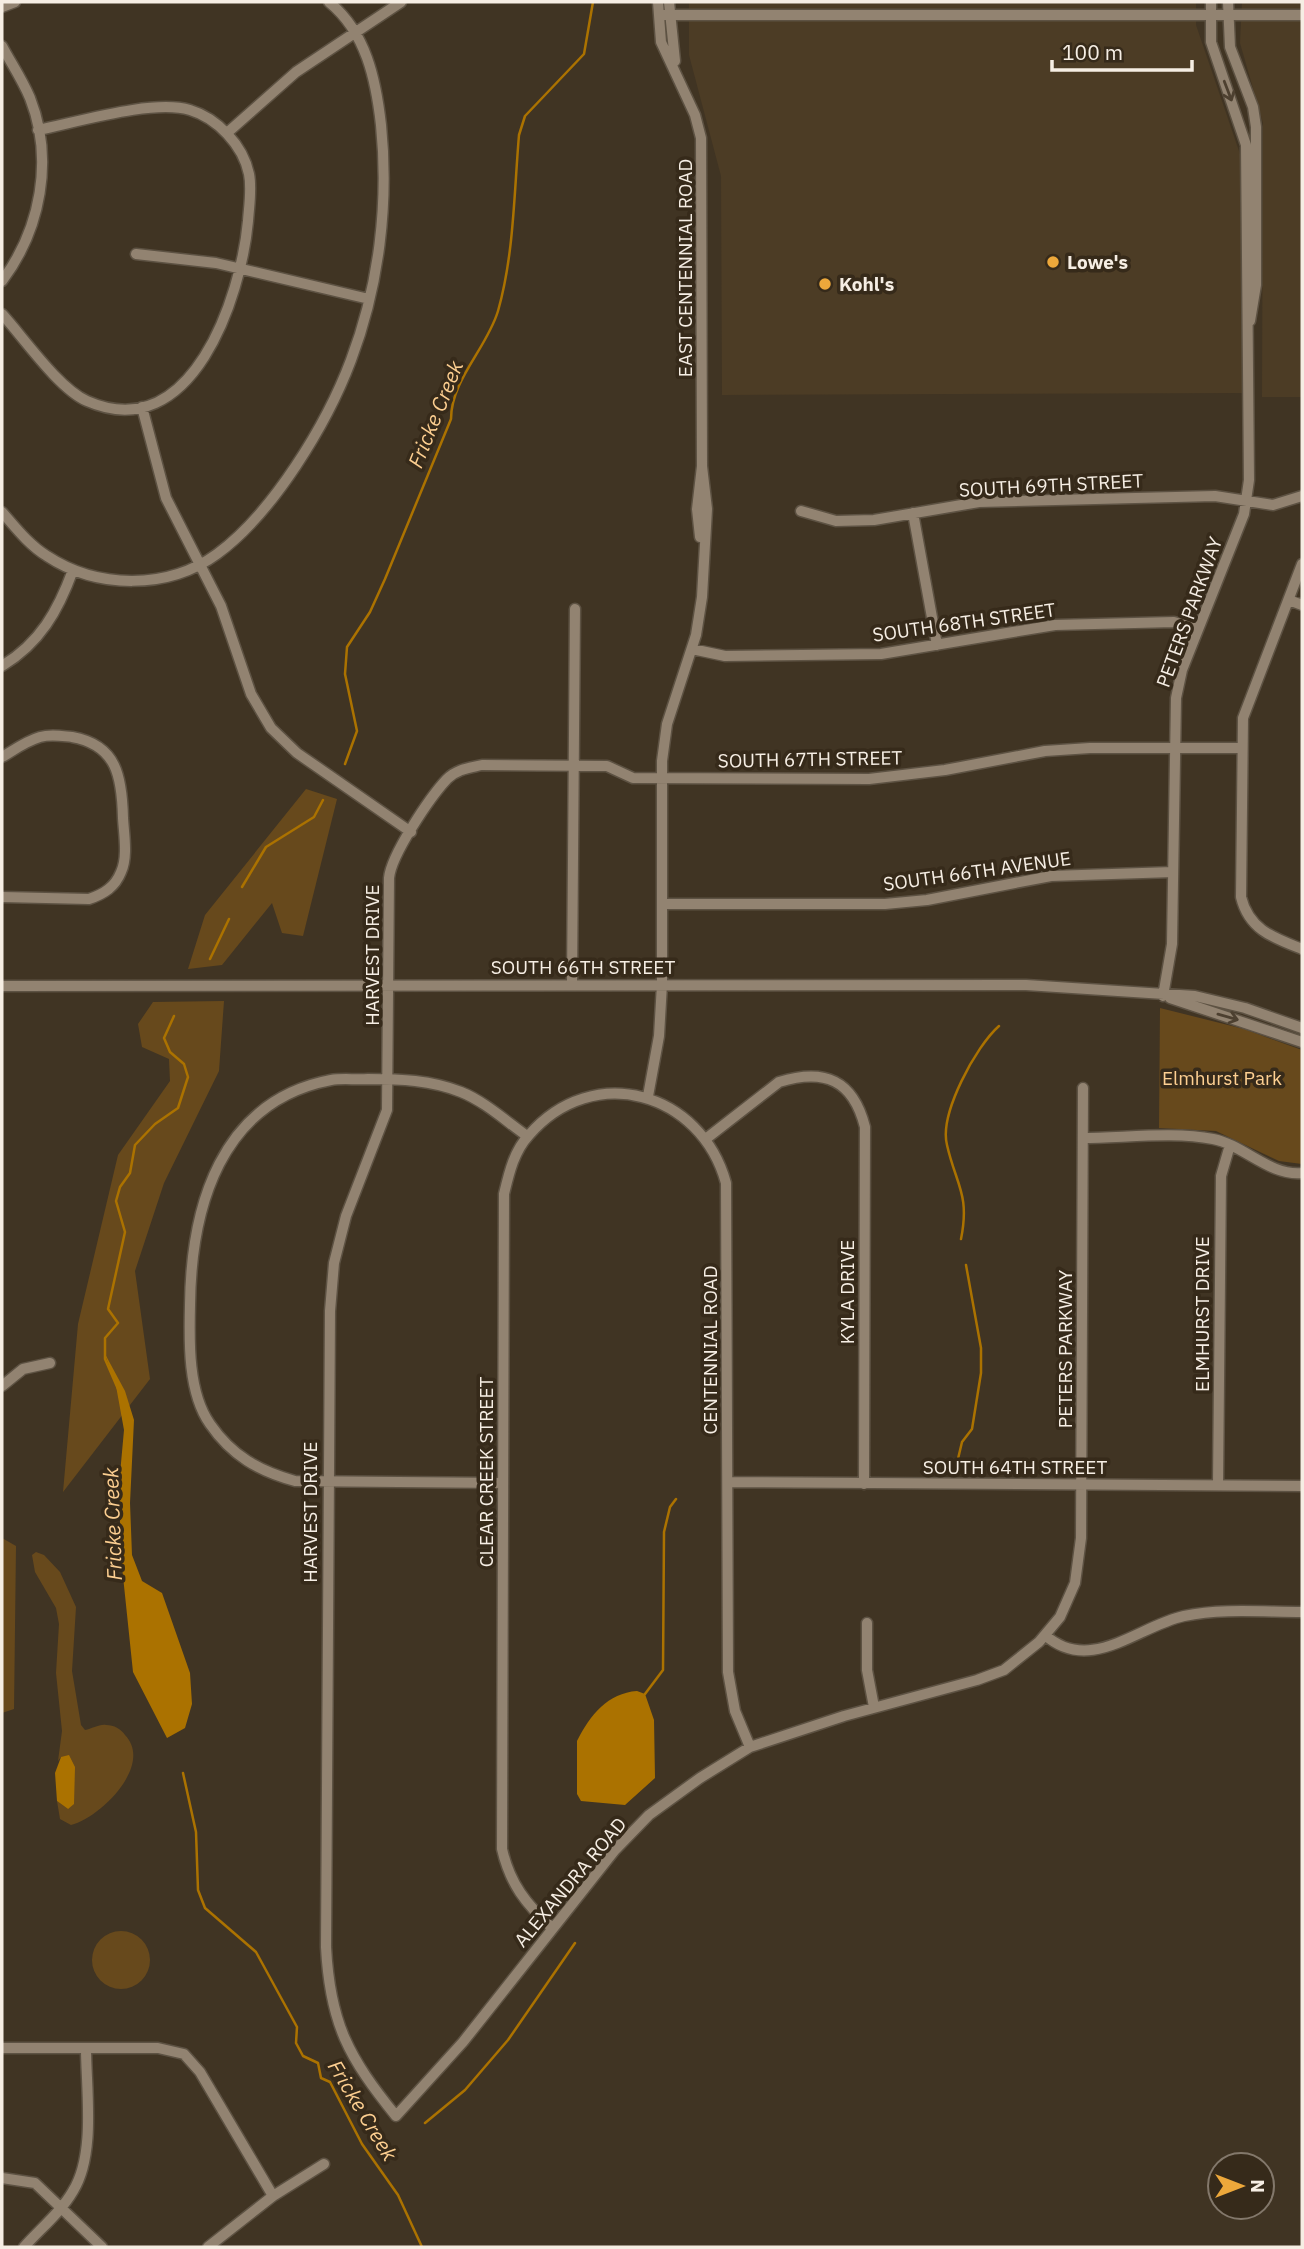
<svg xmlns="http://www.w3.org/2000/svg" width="1304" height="2249" font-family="'IBM Plex Sans',sans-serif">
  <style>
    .built { fill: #4c3c25 }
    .green { fill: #67491c }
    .water { fill: #ab7200 }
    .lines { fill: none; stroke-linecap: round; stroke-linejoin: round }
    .stream { stroke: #ab7200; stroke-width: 2.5 }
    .minor-casing { stroke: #5d5243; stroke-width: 13 }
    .minor { stroke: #928371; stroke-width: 10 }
    .oneway { stroke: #4d4030 }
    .poi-dot { fill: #eda83b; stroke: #362a1a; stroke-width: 2.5 }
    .labels { text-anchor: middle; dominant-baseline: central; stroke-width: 7; stroke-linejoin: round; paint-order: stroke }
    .poi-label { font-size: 19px; font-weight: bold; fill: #f6eee4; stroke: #362a1a; text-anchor: start }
    .street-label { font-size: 19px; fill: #f6eee4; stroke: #362a1a }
    .park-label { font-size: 19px; fill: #fed092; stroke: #362a1a }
    .water-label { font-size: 21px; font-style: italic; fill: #fcce90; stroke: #362a1a }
  </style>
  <rect width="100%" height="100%" fill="#403423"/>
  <!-- built -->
  <path class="built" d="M689 2H1196V25L1240 154 1244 393 722 395 721 176 689 55Z
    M1242 2H1302V397H1262L1263 123 1240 43Z"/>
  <!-- green -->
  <path class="green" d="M306 789 337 799 303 936 282 933 272 903 222 965 188 969 205 915Z
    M224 1001 219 1071 164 1183 135 1271 150 1379 63 1492 78 1324 118 1155 170 1081 169 1059 142 1047 138 1024 153 1002Z
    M1160 1008 1244 1029 1302 1050V1164L1279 1161 1216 1131 1159 1128Z
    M2 1538 16 1546 14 1709 2 1713Z
    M36 1552 44 1555 60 1572 76 1607 72 1671 81 1725 85 1730C92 1729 99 1724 106 1725 114 1725 121 1729 125 1735 154 1765 100 1818 71 1825L60 1819 57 1801 68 1809 61 1757 58 1761 62 1731 56 1673 59 1624 56 1608 35 1572 32 1555Z
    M92 1960a29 29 0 1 1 58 0a29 29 0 1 1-58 0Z"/>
  <!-- water -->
  <path class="water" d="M104 1352 125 1391 134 1420 130 1503 132 1555 142 1581 162 1593 190 1673 192 1704 185 1728 167 1738 133 1672 121 1557 119 1485 124 1430 116 1386Z
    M637 1691 645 1694 654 1720 655 1778 625 1805 581 1801 577 1794V1741C590 1715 608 1693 637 1691Z
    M69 1755 75 1767 74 1804 68 1809 57 1801 55 1773 61 1757Z"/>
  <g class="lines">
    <!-- stream -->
    <path class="stream" d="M345 764 357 731 345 674 347 647 370 612 385 579 451 419C451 380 487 348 498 311 514 255 514 193 519 135L525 116 584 54 593 2
      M242 887 266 847 314 817 323 800
      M210 959 229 919
      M961 1239C970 1194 956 1185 947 1145 939 1114 976 1046 999 1026
      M118 1389 105 1359V1338L118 1323 108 1309 125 1232 116 1201 120 1187 130 1173 135 1145 155 1124 178 1108 188 1077 184 1064 170 1052 164 1038 174 1016
      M957 1463 962 1442 972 1429 981 1373V1348L966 1265
      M645 1694 663 1670 664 1532 670 1507 676 1499
      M183 1773 196 1832 198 1890 205 1908 256 1952 297 2027 296 2043 303 2056 318 2063 321 2078 330 2082 362 2144 398 2195 422 2247
      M425 2123 465 2090 508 2040 575 1943"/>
    <defs>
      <path id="minor" d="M658 2 661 42 695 115 701 138 702 466 697 509 700 537
        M669 2 675 61
        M1228 2 1230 47 1253 107 1256 127V285L1250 321
        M2 7 15 2
        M659 15H1302
        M2 46C11 63 22 79 30 98 54 159 41 229 2 281
        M227 133 296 72 401 2
        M136 254 216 263 369 299
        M2 314C24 338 58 388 87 401 192 447 241 297 248 221 249 206 252 189 249 174 243 145 217 118 190 110 153 99 78 122 38 130
        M142 407 166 498 221 606 251 694 271 728 297 753 411 832
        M801 511 836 521 874 520 979 502 1215 496 1273 505 1302 496
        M2 512C16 528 29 545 47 556 97 589 168 590 217 554 273 513 327 424 351 360 379 286 389 204 381 125 376 80 366 32 329 2
        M913 513 937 645
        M1302 564 1243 718 1241 897C1249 930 1274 938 1302 949
        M1289 600 1302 605
        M692 649 725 656 881 654 1055 625 1174 622 1198 629
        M2 666C40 643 58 611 73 570
        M2 757C14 750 26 741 40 737 51 734 61 736 72 737 117 745 122 777 123 818 124 835 128 857 121 872 115 887 104 894 89 899L2 897
        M662 904H885L927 900 1051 876 1173 872
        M572 984 575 609
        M2 986 1026 985 1195 996 1245 1008 1302 1028
        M1163 996 1172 944 1176 698 1182 670 1244 514 1249 480 1246 145 1211 42V2
        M1170 998 1302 1042
        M1083 1088 1081 1538 1075 1583 1060 1617 1039 1642 1004 1670 977 1680 844 1716 750 1747 700 1778 649 1815 615 1850 463 2042 396 2116C349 2058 330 2024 326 1947L330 1311 334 1263 346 1216 387 1110 389 878C391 855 430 797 447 779 457 769 469 768 482 765L607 766 633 778 869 779 945 770 1045 751 1090 748H1242
        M648 1096 659 1036 662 984V761L667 724 696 635 702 597 707 509 702 466
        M707 1138 779 1082C825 1068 853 1080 865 1127L864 1484
        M1083 1138C1123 1138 1174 1131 1213 1139 1244 1145 1269 1176 1302 1173
        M2 1386 23 1369 50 1363
        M728 1482 1302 1486
        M503 1483 295 1481C259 1471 232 1456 210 1424 188 1393 189 1342 190 1305 191 1208 220 1101 331 1080 342 1078 356 1080 368 1079 400 1079 431 1080 461 1092 484 1101 507 1122 527 1136
        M1218 1485 1221 1176 1230 1145
        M867 1623V1670L874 1707
        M1045 1635C1090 1675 1138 1626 1184 1616 1222 1608 1264 1612 1302 1612
        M552 1928C526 1904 510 1884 502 1849L504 1194C509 1173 514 1151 529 1135 593 1061 701 1092 726 1183L728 1672 735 1711 750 1747
        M2 2048H158L184 2054 200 2072 273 2196
        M2 2178 35 2183 102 2247
        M24 2247C40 2229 61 2212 73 2191 96 2154 86 2089 86 2048
        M208 2247 273 2196 324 2164"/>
    </defs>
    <!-- minor casing -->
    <use href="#minor" class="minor-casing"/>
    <!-- minor -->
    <use href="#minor" class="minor"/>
  </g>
  <!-- one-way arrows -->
  <defs><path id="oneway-shaft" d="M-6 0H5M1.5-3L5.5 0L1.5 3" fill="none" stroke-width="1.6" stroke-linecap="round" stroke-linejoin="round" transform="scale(1.75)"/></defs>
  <g class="oneway">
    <use href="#oneway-shaft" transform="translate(1228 91) rotate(69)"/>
    <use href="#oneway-shaft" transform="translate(1228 1017) rotate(16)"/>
  </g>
  <!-- markers -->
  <g class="poi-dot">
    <circle cx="1053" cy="262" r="7"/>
    <circle cx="825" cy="284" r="7"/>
  </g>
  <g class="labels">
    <!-- poi labels -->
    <g class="poi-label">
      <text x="1067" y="262">Lowe's</text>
      <text x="839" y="284">Kohl's</text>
    </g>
    <!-- street labels -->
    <g class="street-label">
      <text transform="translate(685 268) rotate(-90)">EAST CENTENNIAL ROAD</text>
      <text transform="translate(1051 485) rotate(-3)">SOUTH 69TH STREET</text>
      <text transform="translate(1189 612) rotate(-70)">PETERS PARKWAY</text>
      <text transform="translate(964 622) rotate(-8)">SOUTH 68TH STREET</text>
      <text transform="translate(810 759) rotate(-1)">SOUTH 67TH STREET</text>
      <text transform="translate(977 871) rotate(-8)">SOUTH 66TH AVENUE</text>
      <text transform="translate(372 955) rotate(-90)">HARVEST DRIVE</text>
      <text x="583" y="967">SOUTH 66TH STREET</text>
      <text transform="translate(847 1292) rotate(-90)">KYLA DRIVE</text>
      <text transform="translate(1202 1314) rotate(-90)">ELMHURST DRIVE</text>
      <text transform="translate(1065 1349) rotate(-90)">PETERS PARKWAY</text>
      <text transform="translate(710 1350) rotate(-90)">CENTENNIAL ROAD</text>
      <text x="1015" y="1467">SOUTH 64TH STREET</text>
      <text transform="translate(486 1472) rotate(-90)">CLEAR CREEK STREET</text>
      <text transform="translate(310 1512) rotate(-90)">HARVEST DRIVE</text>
      <text transform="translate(570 1882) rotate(-50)">ALEXANDRA ROAD</text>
    </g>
    <!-- park labels -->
    <g class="park-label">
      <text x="1222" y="1078">Elmhurst Park</text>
    </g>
    <!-- water labels -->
    <g class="water-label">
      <text transform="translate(435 414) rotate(-68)">Fricke Creek</text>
      <text transform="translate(112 1524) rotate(-92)">Fricke Creek</text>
      <text transform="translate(363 2110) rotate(59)">Fricke Creek</text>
    </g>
  </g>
  <!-- border -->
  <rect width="1304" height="2249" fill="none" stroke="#f6eee4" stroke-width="7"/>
  <!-- north arrow -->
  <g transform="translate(1241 2186) rotate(90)"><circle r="33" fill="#362a1a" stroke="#83786b" stroke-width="2"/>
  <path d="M0-5L12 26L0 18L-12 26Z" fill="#eda83b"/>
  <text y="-10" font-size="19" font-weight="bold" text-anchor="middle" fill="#f6eee4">N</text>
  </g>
  <!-- scale -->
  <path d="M1052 60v10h140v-10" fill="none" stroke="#f6eee4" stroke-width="3.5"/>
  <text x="1062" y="60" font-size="21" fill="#f6eee4" stroke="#362a1a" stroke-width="5" paint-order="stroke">100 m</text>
</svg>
